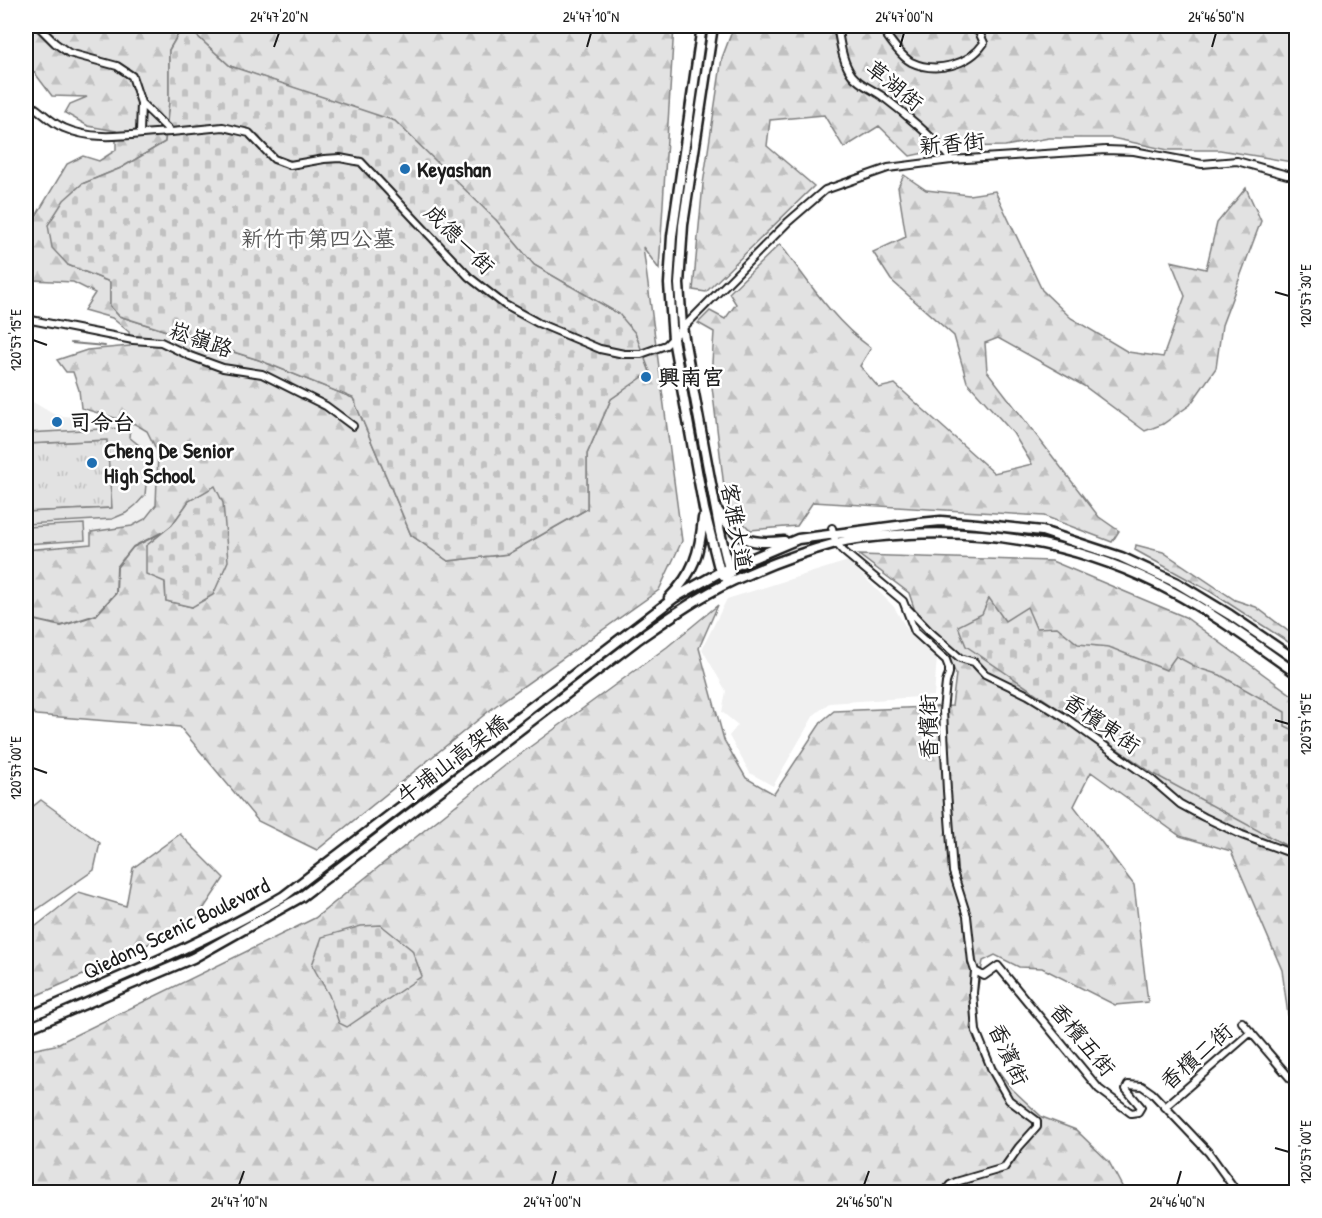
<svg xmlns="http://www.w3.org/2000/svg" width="1322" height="1218" font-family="'Patrick Hand','LXGW WenKai TC',sans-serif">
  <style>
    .built { fill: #f0f0f0 }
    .grass { fill: url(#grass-tufts); stroke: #7f7f7f; stroke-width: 1.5 }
    .forest { fill: url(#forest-firs); stroke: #7f7f7f; stroke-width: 1.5; fill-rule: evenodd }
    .cemetery { fill: url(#cemetery-stones); stroke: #7f7f7f; stroke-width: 1.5 }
    .green { fill: #e2e2e2; stroke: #7f7f7f; stroke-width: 1.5 }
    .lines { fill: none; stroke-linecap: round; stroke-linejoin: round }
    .stream { stroke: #7a7a7a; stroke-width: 2 }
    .street-casing { stroke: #1c1c1c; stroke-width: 10 }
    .secondary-casing { stroke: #1c1c1c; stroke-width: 13 }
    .street { stroke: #fff; stroke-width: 6 }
    .secondary { stroke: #fff; stroke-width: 8 }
    .ticks { fill: none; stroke: #1c1c1c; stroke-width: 2 }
    .poi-dot { fill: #1f6fb2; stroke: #fff; stroke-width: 2 }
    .labels { text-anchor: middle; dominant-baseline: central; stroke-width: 5; stroke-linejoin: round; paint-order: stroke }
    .street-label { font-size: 22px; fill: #1c1c1c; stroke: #fff }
    .poi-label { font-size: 22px; font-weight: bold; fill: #1c1c1c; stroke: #fff; text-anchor: start }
    .park-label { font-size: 22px; fill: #575757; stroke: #fff }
    .neatline { fill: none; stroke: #1c1c1c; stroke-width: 2 }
    .ticks-label { font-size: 15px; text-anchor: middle; fill: #1c1c1c }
  </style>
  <defs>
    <pattern id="grass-tufts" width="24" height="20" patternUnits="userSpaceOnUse" patternTransform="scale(1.5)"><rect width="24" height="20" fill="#e2e2e2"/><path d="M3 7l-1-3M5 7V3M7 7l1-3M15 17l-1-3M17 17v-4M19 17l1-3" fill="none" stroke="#c1c1c1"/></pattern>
    <pattern id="forest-firs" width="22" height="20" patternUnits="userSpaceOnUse" patternTransform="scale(1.5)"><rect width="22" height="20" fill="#e2e2e2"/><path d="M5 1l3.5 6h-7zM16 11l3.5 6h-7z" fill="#c1c1c1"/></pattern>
    <pattern id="cemetery-stones" width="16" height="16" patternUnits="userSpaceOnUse" patternTransform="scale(1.5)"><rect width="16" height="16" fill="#e2e2e2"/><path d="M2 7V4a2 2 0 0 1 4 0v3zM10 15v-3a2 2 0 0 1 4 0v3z" fill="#c1c1c1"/></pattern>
  </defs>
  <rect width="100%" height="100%" fill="#fff"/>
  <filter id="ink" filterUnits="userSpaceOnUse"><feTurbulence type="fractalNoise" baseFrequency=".0167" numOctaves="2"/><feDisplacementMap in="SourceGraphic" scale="12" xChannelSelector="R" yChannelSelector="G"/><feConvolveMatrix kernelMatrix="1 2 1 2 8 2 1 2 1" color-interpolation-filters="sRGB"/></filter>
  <g filter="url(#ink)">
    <!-- built -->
    <path class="built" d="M26 398 55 415 135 424 147 431 158 453 159 474 156 505 145 519 132 526 91 532V544L26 550Z
      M848 561 894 607 911 636 937 657 934 696 829 703 814 715 773 786 750 773 729 736 738 725 722 712 726 691 702 649 727 599Z"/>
    <!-- grass -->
    <path class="grass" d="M107 440 112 508 26 512V444Z"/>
    <!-- forest -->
    <path class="forest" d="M26 26H183L169 50V102L165 142 121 168 82 184 68 265 110 282V306L119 316 259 360 353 398 411 535 448 561 508 554 587 509V454L611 399 650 371 619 314 534 265 496 220 303 91 230 66 186 26H674L659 269 643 247 682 541 659 590 494 707 317 850 258 821 180 727 36 715 26 706V550L91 544V532L132 526 145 519 156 505 158 453 147 431 135 424 81 408 79 390 73 372H66L57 360 87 350 130 346 129 332 112 318 84 310 95 293 73 282 32 280 26 274V244L33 221 67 164 83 156 99 161 116 150V131L88 126 65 113 70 104 87 97 52 96 34 72 26 76ZM189 501 192 607 166 601 165 582 146 546 172 525Z
      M734 26H1296V160L1292 162 1220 150H1168L1112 138H1049L1005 146 953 147 910 156 879 126 844 148 824 115 770 120 767 146 814 186 706 292 693 290 703 184 722 58Z
      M904 175 926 190 969 195 995 191 1042 290 1071 318 1128 352 1163 357 1185 296 1171 261 1206 269 1217 223 1246 188 1261 221 1222 325 1216 368 1190 405 1163 424 1145 431 1084 386 998 338 985 343 987 371 1099 517 1119 531 1112 542 1044 516 813 502 797 526 750 530 726 504 711 378 714 332 698 323 710 311 725 319 736 304 729 293 780 244C807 280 834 322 871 348L860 366 879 388 895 384 994 473 1032 464 1013 433 967 382 954 336 891 280 873 252 906 237 898 187Z
      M1136 545 1163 552 1235 600 1256 607 1296 637V647L1211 592 1135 550Z
      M859 555 1052 561 1185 617 1296 698V1024L1288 1015 1282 970 1231 851 1180 836 1091 772 1074 806 1134 885 1148 1002 1115 1005 1042 968 1019 967 995 955 983 961 970 1028 977 1042 1011 1088 1042 1117 1076 1130 1109 1162 1125 1192H26V1051L55 1045 315 918 512 760 667 647 718 605 699 648 724 740 746 778 774 794 822 721 834 711 952 706 956 674 946 651 921 629 909 593Z
      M180 834 224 878 196 920 106 965 26 1000V934L79 892 126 906 133 868Z"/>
    <!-- cemetery -->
    <path class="cemetery" d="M183 26H186L230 66 395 121 496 220 534 265 619 314 635 333 650 372 611 399 587 454V509L508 554 448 561 411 535 353 398 259 360 119 316 110 306V282L68 265 52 248 48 225 64 200 82 184 121 168 165 142 169 102V50Z
      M215 486 223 503 228 561 213 595 192 607 166 601 165 582 146 574V546L172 525 189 501Z
      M989 598 1005 621 1027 607 1036 628 1057 627 1078 644 1109 647 1166 670 1176 656 1198 668 1220 675 1285 712V726L1296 731V851L1154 774 966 646 958 626 982 614Z
      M381 925 412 950 422 976 347 1027 339 1023 329 995 312 965 322 937 361 926Z"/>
    <!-- green -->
    <path class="green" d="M121 428H130L129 437 140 446 148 463 145 495 136 505 126 513 112 519 26 524V512L112 508 107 440 26 444V433Z
      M84 524 85 540 26 544V527Z
      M41 800 100 843 94 870 26 917V812Z"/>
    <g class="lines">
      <!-- stream -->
      <path class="stream" d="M71 343 105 346
        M26 618 61 626 96 615 116 593 117 567 133 547 161 533"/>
      <defs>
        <path id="street" d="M38 26 55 43 69 53 117 66 132 76 141 103 171 132 223 127 249 133 274 159 290 165 324 159 340 158 361 162 469 277 505 305 538 323 600 349 624 354H641L666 345 788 222 825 190 888 168 951 160 1106 150 1134 151 1202 164 1237 161 1287 175H1296
          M837 26C840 41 842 62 852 75 860 85 872 89 882 96 902 111 938 141 951 160
          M880 26C888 37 899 55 911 62 936 74 969 65 984 43L979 32 969 26
          M26 102C40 109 49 122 64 128 98 143 135 133 171 132
          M140 133 141 103
          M26 319 133 340 161 342 190 356 223 368 262 374 326 406 353 426
          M832 528 836 543 843 551 903 601 915 632 946 660 949 668V673L946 683 943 711 947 791 953 872 967 916 972 962 975 971 973 993 976 1031 992 1070 1009 1100 1037 1121V1127L1019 1147 1004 1168 956 1182 950 1185 945 1192
          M908 609 929 631 960 658 974 662 985 674 1028 695 1067 719 1151 779 1180 804 1204 817 1242 835 1296 855
          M975 971 984 976 998 966 1099 1089 1131 1113 1138 1112 1141 1107 1126 1089 1128 1085 1142 1086 1152 1093 1209 1153 1237 1192
          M1242 1022 1296 1085
          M1165 1107 1251 1032"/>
        <path id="secondary" d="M702 26 672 236 669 284 673 339 704 509 720 572 730 582
          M713 26 683 225 679 284 682 327 691 377 720 532 730 573
          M718 511C738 541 749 545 784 541
          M669 598C694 573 700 552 703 518
          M26 1018C112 980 203 944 284 896L674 598 720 572 798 539 920 523 941 521 977 524 1042 531 1121 557 1177 583 1230 615 1296 660
          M26 1029 193 958 301 897 637 640C672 616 706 591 746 575 773 563 807 551 836 543 859 537 884 536 908 534 999 529 1090 547 1171 591 1215 614 1256 645 1296 673"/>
      </defs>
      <!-- street casing -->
      <use href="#street" class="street-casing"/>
      <!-- secondary casing -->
      <use href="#secondary" class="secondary-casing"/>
      <!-- street -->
      <use href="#street" class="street"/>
      <!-- secondary -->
      <use href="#secondary" class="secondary"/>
    </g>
  </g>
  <!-- ticks -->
  <path class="ticks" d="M274 47 279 33M587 47 591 33M900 47 904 33M1212 47 1216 33M1275 292 1289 296M33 340 47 345M1275 720 1289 724M33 768 47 773M1275 1148 1289 1152M239 1185 244 1171M552 1185 556 1171M864 1185 869 1171M1177 1185 1181 1171"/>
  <!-- markers -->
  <g class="poi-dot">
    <circle cx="405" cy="169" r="6"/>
    <circle cx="646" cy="377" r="6"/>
    <circle cx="57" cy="422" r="6"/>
    <circle cx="92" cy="463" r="6"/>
  </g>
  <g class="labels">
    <!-- street labels -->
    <g class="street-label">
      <text transform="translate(895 85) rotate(39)">草湖街</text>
      <text transform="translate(952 143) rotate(-5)">新香街</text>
      <text transform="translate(460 239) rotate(45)">成德一街</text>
      <text transform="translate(201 339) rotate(19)">崧嶺路</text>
      <text transform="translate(737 526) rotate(80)">客雅大道</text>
      <text transform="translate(1102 723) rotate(35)">香檳東街</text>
      <text transform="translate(928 727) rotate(-90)">香檳街</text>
      <text transform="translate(452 759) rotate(-37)">牛埔山高架橋</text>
      <text transform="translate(176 928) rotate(-26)">Qiedong Scenic Boulevard</text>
      <text transform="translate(1083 1039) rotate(50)">香檳五街</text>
      <text transform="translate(1009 1054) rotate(66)">香濱街</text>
      <text transform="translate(1196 1056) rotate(-41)">香檳二街</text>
    </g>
    <!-- poi labels -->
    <g class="poi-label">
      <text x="417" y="169">Keyashan</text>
      <text x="658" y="377">興南宮</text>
      <text x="69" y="422">司令台</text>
      <text x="104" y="450">Cheng De Senior<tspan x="104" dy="25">High School</tspan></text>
    </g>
    <!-- park labels -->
    <g class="park-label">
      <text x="318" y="238">新竹市第四公墓</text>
    </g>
  </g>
  <!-- margin -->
  <rect width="1322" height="1218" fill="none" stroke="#fff" stroke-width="66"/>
  <rect x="33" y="33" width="1256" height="1152" class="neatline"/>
  <g class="ticks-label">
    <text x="279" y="22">24°47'20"N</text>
    <text x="591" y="22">24°47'10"N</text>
    <text x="904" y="22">24°47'00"N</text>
    <text x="1216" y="22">24°46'50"N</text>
    <text transform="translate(1306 296) rotate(-90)" y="5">120°57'30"E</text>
    <text transform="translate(16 340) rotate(-90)" y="5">120°57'15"E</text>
    <text transform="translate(1306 724) rotate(-90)" y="5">120°57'15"E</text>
    <text transform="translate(16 768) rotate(-90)" y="5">120°57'00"E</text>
    <text transform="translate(1306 1152) rotate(-90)" y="5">120°57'00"E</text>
    <text x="239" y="1207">24°47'10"N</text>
    <text x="552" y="1207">24°47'00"N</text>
    <text x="864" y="1207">24°46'50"N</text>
    <text x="1177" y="1207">24°46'40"N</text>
  </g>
</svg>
